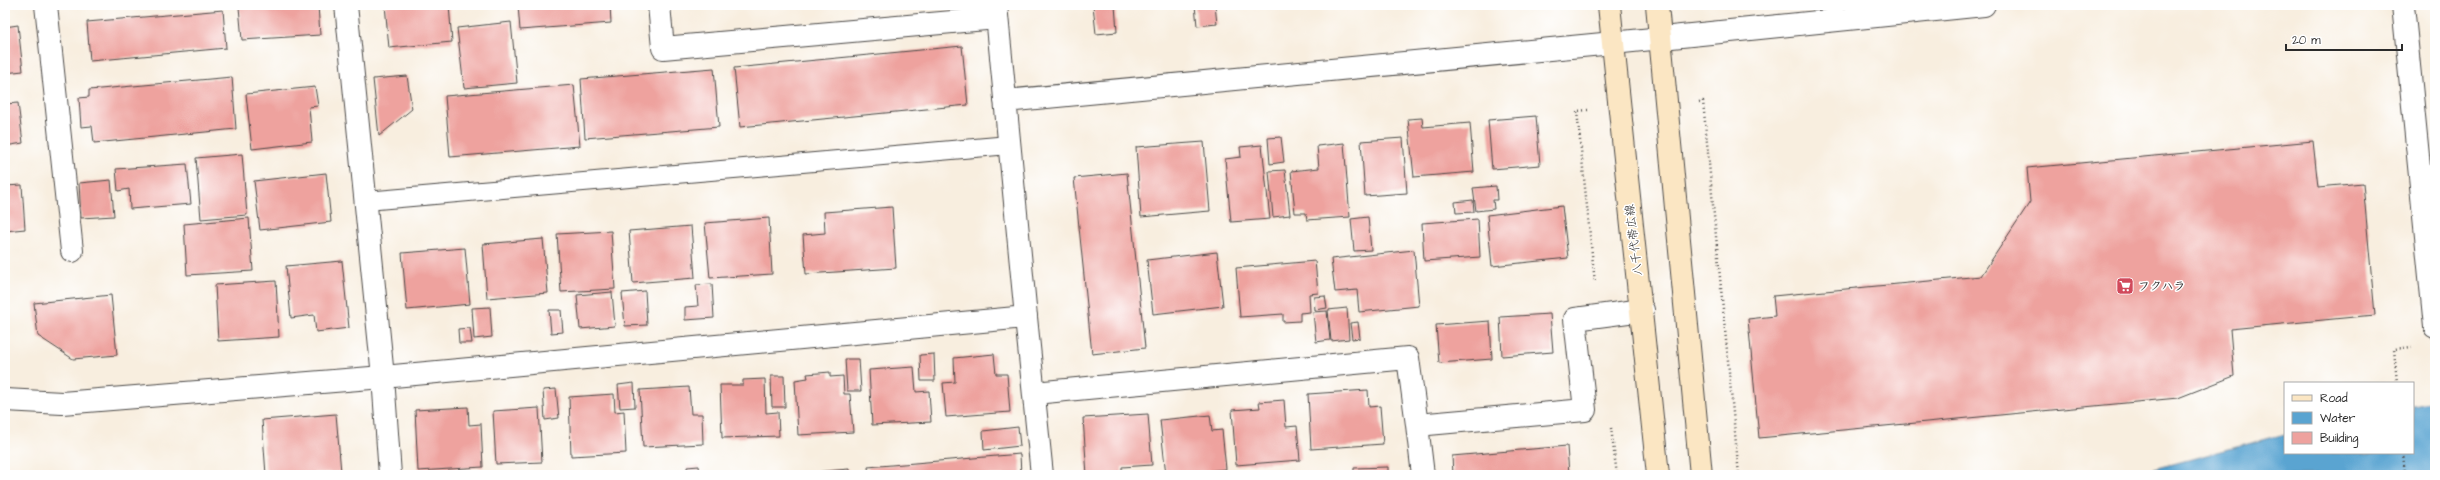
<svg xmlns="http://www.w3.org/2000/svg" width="2440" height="480" font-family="'Architects Daughter','Klee One',sans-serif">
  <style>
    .water { fill: #5aa4d1; stroke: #42687e }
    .building { fill: #eea29e }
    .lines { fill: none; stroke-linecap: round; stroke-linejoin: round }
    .service-casing { stroke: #4a4846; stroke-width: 20 }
    .minor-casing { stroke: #4a4846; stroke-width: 24 }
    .tertiary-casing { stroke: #4a4846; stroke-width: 24 }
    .secondary-casing { stroke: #4a4846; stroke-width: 24 }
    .path { stroke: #4a4846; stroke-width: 2.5; stroke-dasharray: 1 3; stroke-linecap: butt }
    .service { stroke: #fff; stroke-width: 18 }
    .minor { stroke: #fff; stroke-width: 22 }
    .tertiary { stroke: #fff; stroke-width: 22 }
    .secondary { stroke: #fbe6c3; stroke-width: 22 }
    .labels { text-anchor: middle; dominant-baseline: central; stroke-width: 3; stroke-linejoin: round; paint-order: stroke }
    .street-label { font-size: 12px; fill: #2b2b2b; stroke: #fff }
    .poi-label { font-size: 12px; font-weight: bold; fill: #2b2b2b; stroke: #fff; text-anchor: start }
  </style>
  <rect width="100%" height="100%" fill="#fff"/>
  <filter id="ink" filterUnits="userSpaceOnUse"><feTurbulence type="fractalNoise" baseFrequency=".025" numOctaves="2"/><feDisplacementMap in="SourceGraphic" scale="8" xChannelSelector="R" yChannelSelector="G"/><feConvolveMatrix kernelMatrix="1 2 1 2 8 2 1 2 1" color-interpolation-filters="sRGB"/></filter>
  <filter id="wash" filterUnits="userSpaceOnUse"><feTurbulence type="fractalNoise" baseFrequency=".012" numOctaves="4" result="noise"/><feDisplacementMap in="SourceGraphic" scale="16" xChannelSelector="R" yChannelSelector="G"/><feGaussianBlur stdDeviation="0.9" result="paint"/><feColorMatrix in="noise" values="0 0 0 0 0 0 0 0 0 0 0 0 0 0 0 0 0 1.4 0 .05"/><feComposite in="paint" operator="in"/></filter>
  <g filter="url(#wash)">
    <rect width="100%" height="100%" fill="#f8eedf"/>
    <!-- water -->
    <path class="water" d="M2435 401V475H2132L2285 434V453H2413V405Z"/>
    <g id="blocks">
      <!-- building -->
      <path class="building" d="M266 5H318L320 35 242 40 239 7Z
        M385 5H449L452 42 389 48Z
        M518 5H610L611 23 520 30Z
        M1093 5H1115L1117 32 1096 34Z
        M1195 5H1215L1217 24 1197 26Z
        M223 10 226 48 90 61 87 22Z
        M511 22 517 83 464 88 457 28Z
        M18 25 23 71 5 73V27Z
        M962 46 968 105 740 127 734 68Z
        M714 68 719 127 585 138 581 79Z
        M407 76 412 109 379 136 373 79Z
        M232 77 236 129 94 143 92 126 81 127 79 98 89 97V90Z
        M574 85 580 146 450 157 445 96Z
        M315 87 318 106 309 107 312 142 252 149 246 94Z
        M18 103 23 143 5 146V104Z
        M1536 116 1540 165 1492 169 1488 120Z
        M1422 118 1423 127 1470 123 1474 172 1414 177 1408 119Z
        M1281 137 1284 162 1270 164 1268 138Z
        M1403 138 1407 193 1365 196 1361 141Z
        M2313 141 2318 187 2363 183 2375 315 2230 329 2234 376 2178 398 1759 438 1748 319 1775 316 1773 296 1981 276 2030 202 2027 168Z
        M1204 142 1210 211 1141 217 1136 147Z
        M1344 143 1350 217 1307 220 1306 213H1295L1291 171 1319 168 1317 146Z
        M1262 145 1270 219 1231 222 1225 159 1241 157 1240 147Z
        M242 154 247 215 201 219 196 158Z
        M187 164 191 204 130 209 129 189 118 191 116 169Z
        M1285 170 1290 215 1273 217 1269 171Z
        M326 173 331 222 260 230 254 181Z
        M1127 173 1145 348 1092 354 1074 178Z
        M111 180 114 216 81 218 79 183Z
        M22 185 25 229 5 231V186Z
        M1496 186 1497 200H1493L1494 209 1476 211 1473 188Z
        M1473 200 1474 212 1456 213 1455 202Z
        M1562 206 1568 258 1492 266 1487 215Z
        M892 207 896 268 806 274 803 235 825 233 824 212Z
        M1368 217 1371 250 1354 251 1351 219Z
        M249 218 253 271 187 275 184 224Z
        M769 218 772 274 710 278 705 223Z
        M1478 219 1480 257 1424 261 1422 223Z
        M691 226 695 278 633 283 629 231Z
        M611 231 615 289 561 292 557 234Z
        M543 239 548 293 487 298 483 244Z
        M465 248 470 304 407 310 402 253Z
        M1414 250 1419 306 1359 312 1357 290 1335 292 1331 259Z
        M1217 252 1223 306 1153 314 1147 260Z
        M342 261 349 328 316 332 314 315 291 318 286 266Z
        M1315 261 1318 293 1309 294 1310 312 1300 313V321L1283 322V314L1240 317 1236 268Z
        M276 281 279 337 218 341 215 285Z
        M712 284 714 318 685 320V307L698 306 696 285Z
        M645 291 647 325 625 326 622 293Z
        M612 292 615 326 580 329 577 295Z
        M111 295 117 355 73 359 38 336 34 303Z
        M1325 296 1327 308 1315 310 1314 297Z
        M490 307 492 337 474 339 472 308Z
        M1347 308 1349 339 1331 341 1328 310Z
        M549 310H561L563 332 551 333Z
        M1327 311 1330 340 1316 342 1313 312Z
        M1550 314 1553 352 1502 356 1500 317Z
        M1490 321 1492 359 1439 363 1436 325Z
        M1358 322 1360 338 1352 339 1350 323Z
        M470 328 472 343H459L458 329Z
        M934 354 935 381H921L920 355Z
        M994 354 996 374H1007L1010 412 946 417 943 383 955 382 954 358Z
        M845 359H859L861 391H847Z
        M914 367 916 392 929 391 931 422 872 425 869 370Z
        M830 372V377L843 376 844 394H850L853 432 798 435 795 380 808 378 807 374Z
        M771 376H784L785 407H772Z
        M765 379 766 413 778 412 779 436 722 438 720 385H743V380Z
        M634 383 635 407 620 408 618 385Z
        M689 387 691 414H702L703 444 643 447 640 390Z
        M556 389 559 418 545 420 543 390Z
        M1368 390 1369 407 1380 406 1383 444 1311 449 1308 394Z
        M614 394 615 412 624 411 626 453 571 456 569 397Z
        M1284 400 1286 427 1297 426 1300 460 1236 465 1232 410 1260 408 1259 402Z
        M468 407 469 425 481 424 483 467 418 471 415 410Z
        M539 408 542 462 496 464 493 411Z
        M336 414 341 472 266 475 262 420Z
        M1148 414 1152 465 1122 467V475H1087L1083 418Z
        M1210 415 1212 431 1222 430 1226 469 1166 475 1160 420Z
        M1018 427 1020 446 984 450 983 431Z
        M1567 446 1569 475H1453L1452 456Z
        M1020 454 1021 475H869L868 467Z
        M699 466 700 475H688L687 467Z
        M1388 467V475H1354V468Z
        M849 469V475H790V474Z"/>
    </g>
  </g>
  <g filter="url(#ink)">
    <use href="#blocks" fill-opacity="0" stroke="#4a4846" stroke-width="1"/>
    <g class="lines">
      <defs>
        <path id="service" d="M366 201 1009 145"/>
        <path id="minor" d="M46 5 72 251
          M346 5 383 377 390 475
          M659 5 663 48 997 18
          M1026 317 1042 475
          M1034 393 1408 358 1417 425 1585 410 1575 319 1643 310
          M1417 425 1423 475"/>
        <path id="tertiary" d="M2403 5 2435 327
          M1005 101 1613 43 1984 5
          M5 400 62 403 383 377 1026 317 996 5"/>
        <path id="secondary" d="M1609 5 1658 475
          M1657 5 1701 475"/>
      </defs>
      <!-- service casing -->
      <use href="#service" class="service-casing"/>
      <!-- minor casing -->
      <use href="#minor" class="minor-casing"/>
      <!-- tertiary casing -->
      <use href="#tertiary" class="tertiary-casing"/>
      <!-- secondary casing -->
      <use href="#secondary" class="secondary-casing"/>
      <!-- path -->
      <path class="path" d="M1699 102 1703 101 1739 475
        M1588 110 1577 111 1595 283
        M2397 383 2394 349 2412 347
        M1611 428 1617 475
        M2403 453 2405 475"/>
      <!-- service -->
      <use href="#service" class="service"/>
      <!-- minor -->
      <use href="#minor" class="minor"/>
      <!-- tertiary -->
      <use href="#tertiary" class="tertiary"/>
      <!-- secondary -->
      <use href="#secondary" class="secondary"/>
    </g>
  </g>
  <!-- icons -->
  <defs>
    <symbol id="supermarket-square" viewBox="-11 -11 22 22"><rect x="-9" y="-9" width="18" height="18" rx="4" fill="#d1495b" stroke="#fff"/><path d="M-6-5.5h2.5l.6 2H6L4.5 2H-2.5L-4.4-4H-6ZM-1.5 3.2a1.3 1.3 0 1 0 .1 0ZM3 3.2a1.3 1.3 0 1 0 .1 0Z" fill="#fff"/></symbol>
  </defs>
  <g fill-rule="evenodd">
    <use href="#supermarket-square" x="2115" y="276" width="20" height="20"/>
  </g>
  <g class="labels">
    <!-- street labels -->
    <g class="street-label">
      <text transform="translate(1634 240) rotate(-97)">八千代帯広線</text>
    </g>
    <!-- poi labels -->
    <g class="poi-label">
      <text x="2138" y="286">フクハラ</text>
    </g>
  </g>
  <!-- margin -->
  <rect width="2440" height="480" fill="none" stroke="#fff" stroke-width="20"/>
  <!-- legend -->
  <rect x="2284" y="382" width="130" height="72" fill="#ffffff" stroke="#aaaaaa"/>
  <rect x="2292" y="395" width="20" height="6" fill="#fbe6c3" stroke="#aaaaaa"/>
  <text x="2320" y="402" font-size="12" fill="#2b2b2b">Road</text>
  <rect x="2292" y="412" width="20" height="12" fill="#5aa4d1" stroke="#aaaaaa"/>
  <text x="2320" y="422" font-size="12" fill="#2b2b2b">Water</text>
  <rect x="2292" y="432" width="20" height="12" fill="#eea29e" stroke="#aaaaaa"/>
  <text x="2320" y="442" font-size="12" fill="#2b2b2b">Building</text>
  <!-- scale -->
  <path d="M2286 44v6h116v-6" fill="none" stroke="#2b2b2b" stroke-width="2"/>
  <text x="2292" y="44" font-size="12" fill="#2b2b2b" stroke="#ffffff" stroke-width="3" paint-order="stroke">20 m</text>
</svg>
